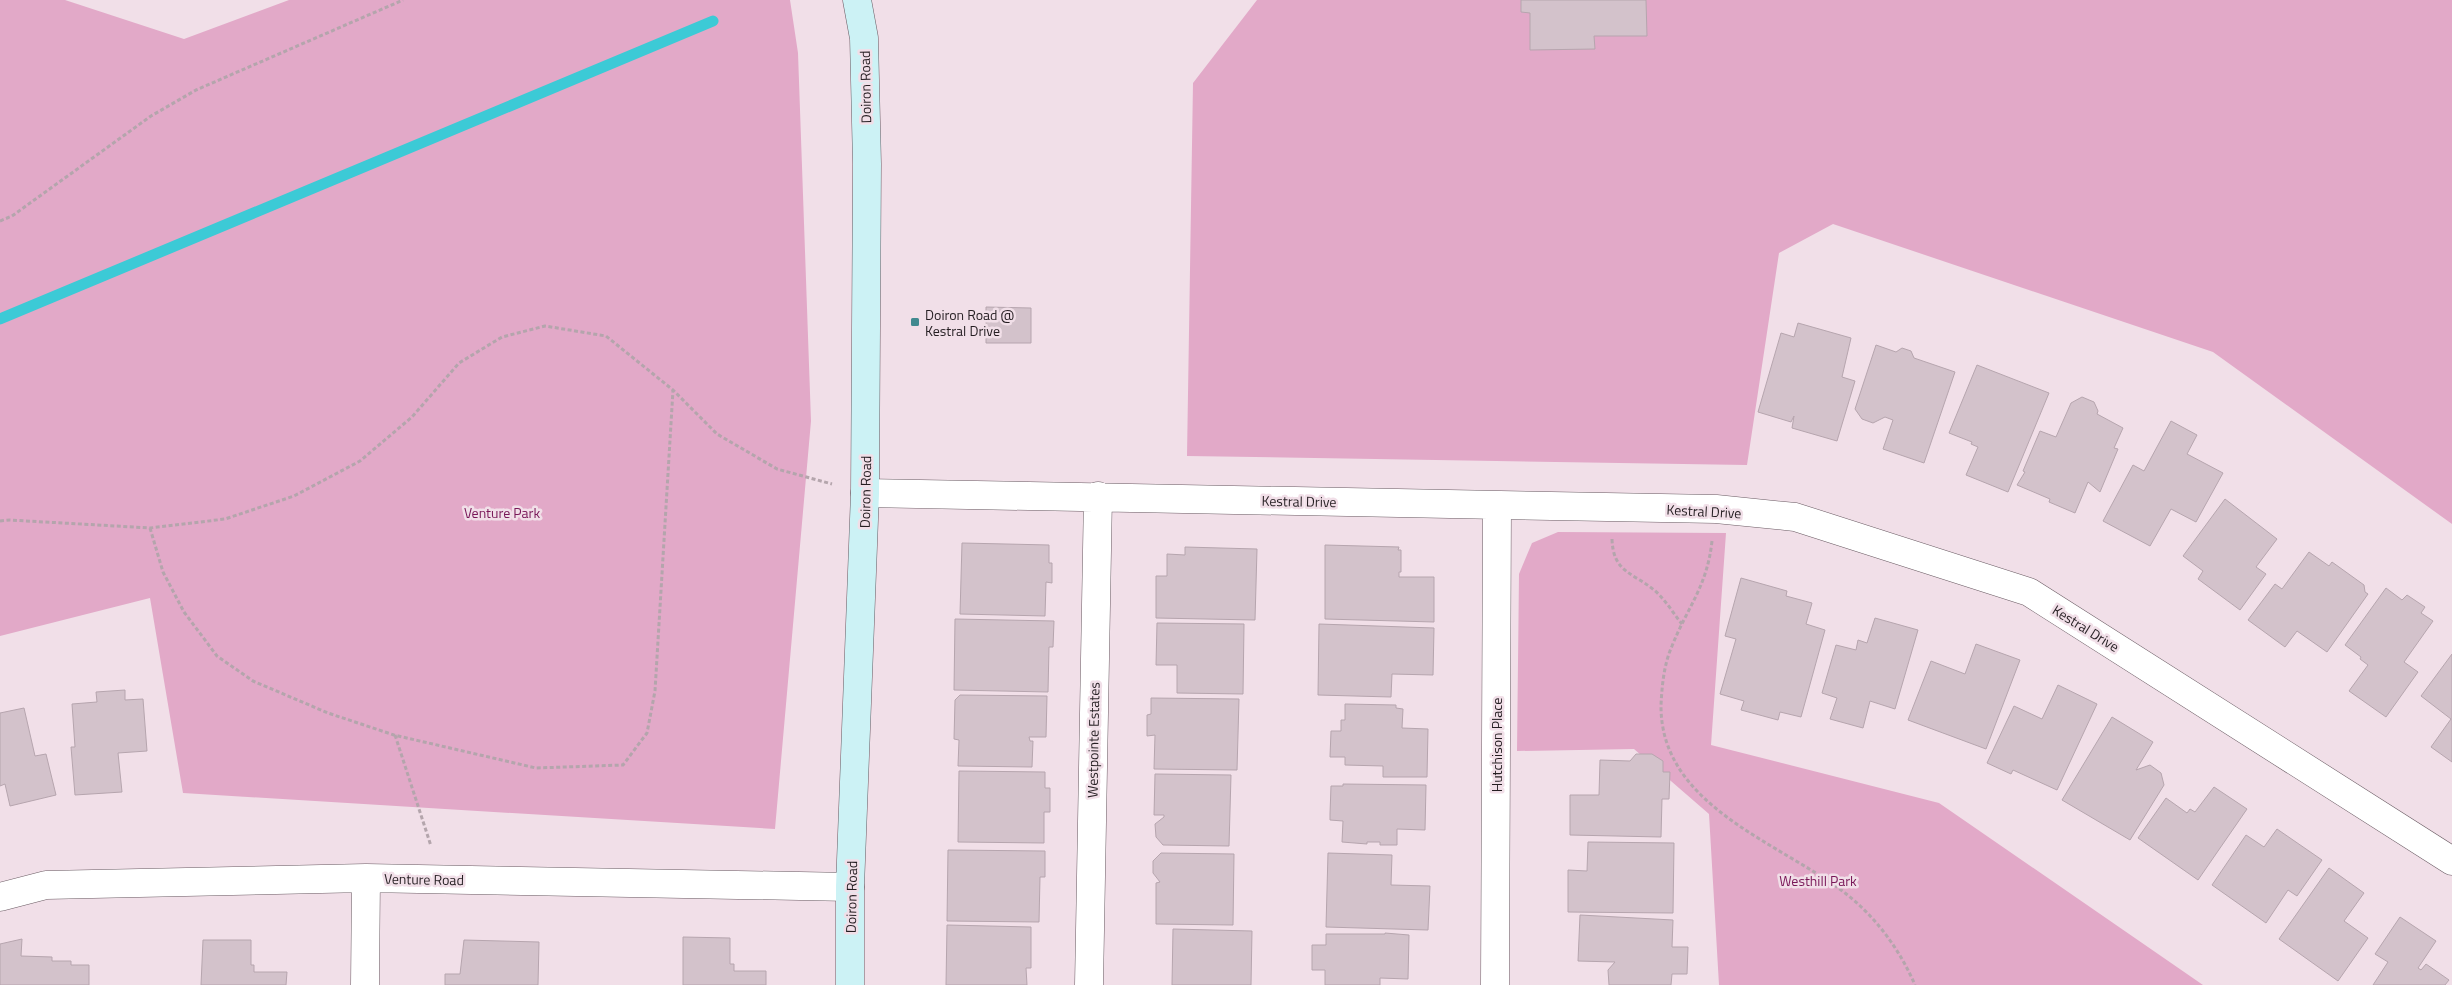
<svg xmlns="http://www.w3.org/2000/svg" width="2452" height="985" font-family="'Titillium Web',sans-serif">
  <style>
    .green { fill: #e2a9c8 }
    .lines { fill: none; stroke-linecap: round; stroke-linejoin: round }
    .stream { stroke: #3ccad6; stroke-width: 11 }
    .building { fill: #d3c2cb; stroke: #b6a5ae }
    .street-casing { stroke: #6a5b63; stroke-width: 29 }
    .secondary-casing { stroke: #6a5b63; stroke-width: 29 }
    .path { stroke: #b4a5ac; stroke-width: 3; stroke-dasharray: 4 2.5; stroke-linecap: butt }
    .street { stroke: #fff; stroke-width: 28 }
    .secondary { stroke: #ccf2f5; stroke-width: 28 }
    .poi-dot { fill: #41898f; stroke: #f1dfe8; stroke-width: 2 }
    .labels { text-anchor: middle; dominant-baseline: central; stroke-width: 5; stroke-linejoin: round; paint-order: stroke }
    .street-label { font-size: 14px; fill: #251e22; stroke: #f1dfe8 }
    .poi-label { font-size: 14px; fill: #251e22; stroke: #f1dfe8; text-anchor: start }
    .park-label { font-size: 14px; fill: #791758; stroke: #f1dfe8 }
  </style>
  <rect width="100%" height="100%" fill="#f1dfe8"/>
  <!-- green -->
  <path class="green" d="M0 0H65L184 39 289 0H790L798 53 811 421 775 829 183 793 150 598 0 636Z
    M1257 0H2452V524L2213 352 1833 224 1779 253 1747 465 1187 456 1193 83Z
    M1558 532 1726 533 1711 745 1939 803 2203 985H1719L1709 814 1634 749 1517 751 1519 574 1532 543Z"/>
  <g class="lines">
    <!-- stream -->
    <path class="stream" d="M0 319 713 21"/>
  </g>
  <!-- building -->
  <path class="building" d="M1521 0H1646L1647 36H1594L1595 49 1530 50V13L1521 12Z
    M986 307 1031 308V343H986Z
    M1798 323 1851 338 1842 377 1855 381 1837 441 1792 428 1794 416 1791 422 1758 412 1781 333 1794 337Z
    M1876 345 1896 352 1902 348 1911 351 1914 358 1955 372 1924 463 1883 449 1893 420 1885 417 1873 423 1862 419 1855 409Z
    M1977 365 2049 393 2008 492 1966 475 1978 447 1971 444 1972 442 1949 433Z
    M2082 397 2094 402 2098 411 2097 414 2123 428 2114 448 2118 449 2100 492 2088 482 2075 513 2049 502 2050 499 2017 485 2025 472 2023 471 2040 431 2056 437 2071 403Z
    M2171 421 2197 435 2187 454 2223 473 2196 522 2171 509 2150 546 2103 521 2133 465 2144 471Z
    M2225 499 2277 539 2256 567 2266 574 2240 610 2198 579 2203 571 2183 556Z
    M962 543 1049 545V563H1052V583L1046 582 1045 616 960 614Z
    M1325 545 1399 547 1398 550H1401V572H1399V577H1434V622L1325 619Z
    M1185 547 1257 549 1255 620 1156 618V576H1167V554L1185 555Z
    M2309 552 2329 566 2332 562 2364 585 2365 592 2368 594 2327 652 2297 631 2285 647 2248 620 2275 584 2282 589Z
    M1741 578 1787 591 1786 596 1812 603 1806 624 1825 630 1801 717 1780 712 1778 720 1741 710 1744 701 1720 694 1736 639 1725 636Z
    M2386 588 2402 600 2407 595 2425 607 2421 613 2433 621 2404 662 2418 672 2386 717 2349 691 2368 665 2360 659 2361 657 2345 645Z
    M1875 618 1918 630 1895 709 1870 701 1863 728 1830 719 1837 698 1822 693 1836 645 1856 650 1858 640 1867 643Z
    M955 619 1054 621 1053 647H1049L1048 692 954 690Z
    M1157 623 1244 624 1243 694 1177 693V665H1156Z
    M1319 624 1434 628 1433 675 1392 674 1391 697 1318 695Z
    M1976 644 2020 660 1986 749 1908 720 1931 661 1965 674Z
    M2452 654V762L2431 747 2451 719 2421 696Z
    M2058 685 2097 704 2057 790 2013 770 2011 774 1987 763 2014 706 2042 719Z
    M125 690V700L143 699 147 751 118 753 122 792 75 795 71 747H75L72 704 97 702 96 692Z
    M960 695 1047 696 1046 737H1029L1030 741H1033L1032 767 958 766 959 740 954 739 955 700Z
    M1151 698 1239 699 1237 770 1154 769 1155 735 1147 736V715L1151 714Z
    M1345 704 1396 705V708L1403 709 1402 728 1428 729 1427 777H1383V766L1345 765V757H1330L1331 731H1341V720H1345Z
    M24 708 35 756 46 754 56 795 10 806 5 784 0 786V713Z
    M2112 717 2153 742 2136 770 2150 765 2161 773 2164 785 2130 840 2062 800Z
    M1636 754H1652L1663 761V772H1670L1669 799H1662L1661 837 1570 835V795H1599L1600 760 1630 761Z
    M959 771 1045 772V788H1050V812H1044V843L958 842Z
    M1155 774 1231 775 1229 846 1163 845 1156 837 1155 824 1164 817V815H1154Z
    M1343 784 1426 785 1425 830 1397 829V845H1380V842H1367V844L1342 842 1343 821 1330 820V814L1331 786H1343Z
    M2214 787 2247 809 2198 880 2138 838 2166 798 2187 813 2190 809 2195 812Z
    M2277 829 2322 860 2297 896 2288 890 2266 923 2212 885 2246 835 2264 847Z
    M1588 842 1674 843 1673 913 1568 912V870L1587 871Z
    M948 850 1045 851V877H1040L1039 922 947 921Z
    M1161 853 1234 854 1233 925 1156 924V883L1160 882 1153 873V861Z
    M1328 853 1392 855 1391 885 1430 886 1428 930 1326 927Z
    M2329 868 2364 893 2344 921 2368 938 2338 981 2279 939Z
    M1580 915 1673 920 1672 947H1688L1687 974H1672L1671 985H1609L1608 970 1615 962 1578 961Z
    M2400 917 2436 941 2418 968 2421 970 2426 964 2449 980 2445 985H2373L2388 962 2375 954Z
    M947 925 1031 927V968H1026L1027 985H946Z
    M1173 929 1252 931 1251 985H1172Z
    M1385 933 1409 935 1408 979 1380 978V985H1325V970H1312V945H1326V934H1385Z
    M683 937 730 938V964H734V971H766V985H683Z
    M22 939 21 956 52 957V961H71V965H89V985H0V944Z
    M203 940H251V965H254V972H287L286 985H201Z
    M464 940 539 942 538 985H445V974H460Z"/>
  <g class="lines">
    <defs>
      <path id="street" d="M865 493 1716 509 1795 517 2029 592 2452 861
        M0 897 46 885 366 878 850 887
        M365 985 366 878
        M1089 985 1098 496
        M1495 985 1497 505"/>
      <path id="secondary" d="M850 985V887L865 493 867 164 864 38 857 0"/>
    </defs>
    <!-- street casing -->
    <use href="#street" class="street-casing"/>
    <!-- secondary casing -->
    <use href="#secondary" class="secondary-casing"/>
    <!-- path -->
    <path class="path" d="M0 221 12 216 151 116 196 90 403 0
      M0 521 10 520 150 528 225 519 294 496 360 461 412 417 459 363 502 337 545 326 606 336 673 390 717 434 777 469 832 484
      M150 528 163 572 184 612 217 656 253 681 328 713 394 735 536 768 623 765 647 733 655 691 673 390
      M1612 539C1613 573 1634 573 1654 590 1665 599 1673 613 1682 624
      M1712 541C1707 587 1688 606 1672 646 1664 664 1662 685 1661 705 1660 806 1779 842 1845 893 1876 917 1900 950 1915 985
      M395 735 431 846"/>
    <!-- street -->
    <use href="#street" class="street"/>
    <!-- secondary -->
    <use href="#secondary" class="secondary"/>
  </g>
  <!-- markers -->
  <rect class="poi-dot" x="910" y="317" width="10" height="10" rx="2.5"/>
  <g class="labels">
    <!-- street labels -->
    <g class="street-label">
      <text transform="translate(865 87) rotate(-91)">Doiron Road</text>
      <text transform="translate(865 492) rotate(-89)">Doiron Road</text>
      <text transform="translate(1299 501) rotate(1)">Kestral Drive</text>
      <text transform="translate(1704 511) rotate(3)">Kestral Drive</text>
      <text transform="translate(2086 628) rotate(32)">Kestral Drive</text>
      <text transform="translate(1093 740) rotate(-89)">Westpointe Estates</text>
      <text transform="translate(1496 745) rotate(-90)">Hutchison Place</text>
      <text transform="translate(424 879) rotate(1)">Venture Road</text>
      <text transform="translate(851 897) rotate(-89)">Doiron Road</text>
    </g>
    <!-- poi labels -->
    <g class="poi-label">
      <text x="925" y="314">Doiron Road @<tspan x="925" dy="16">Kestral Drive</tspan></text>
    </g>
    <!-- park labels -->
    <g class="park-label">
      <text x="502" y="512">Venture Park</text>
      <text x="1818" y="880">Westhill Park</text>
    </g>
  </g>
</svg>
